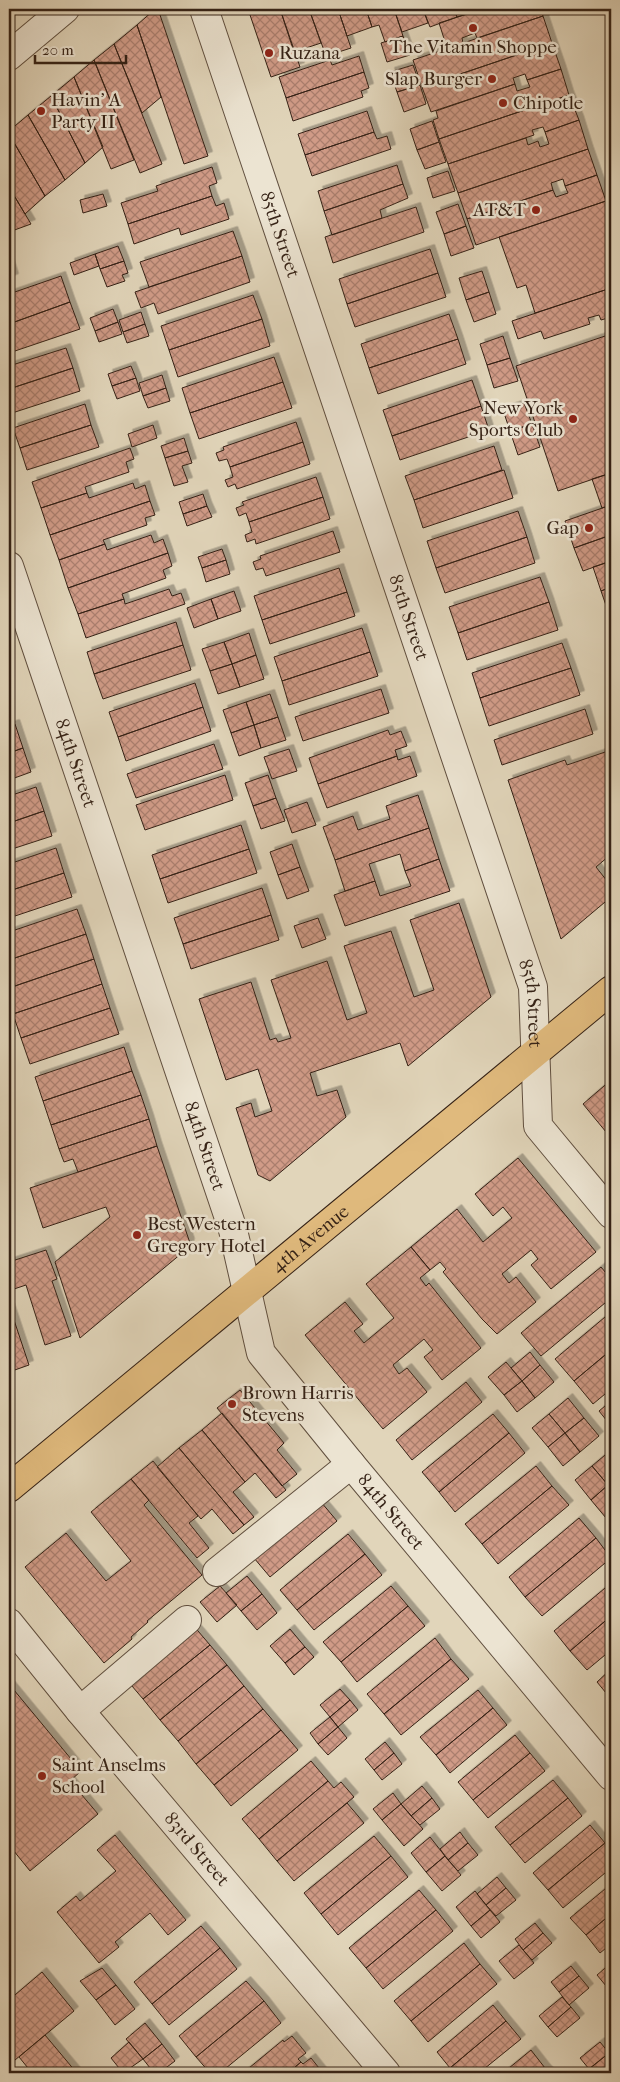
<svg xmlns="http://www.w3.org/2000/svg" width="620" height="2082" font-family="'IM FELL French Canon',serif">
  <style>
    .building { fill: url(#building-cross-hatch); stroke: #352216; filter: url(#shadow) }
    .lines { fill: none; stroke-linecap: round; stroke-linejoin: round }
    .minor-casing { stroke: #604f3f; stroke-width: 30 }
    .major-casing { stroke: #352216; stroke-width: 30 }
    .minor { stroke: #ece4d2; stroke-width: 28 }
    .major { stroke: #e0ba7d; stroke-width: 28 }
    .poi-dot { fill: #8f2418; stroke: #ece4d2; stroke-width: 2 }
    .labels { text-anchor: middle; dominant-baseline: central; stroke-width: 5; stroke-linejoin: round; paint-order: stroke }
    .poi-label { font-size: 19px; fill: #352216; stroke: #ece4d2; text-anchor: start }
    .street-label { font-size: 19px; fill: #352216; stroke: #ece4d2 }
  </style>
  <defs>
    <pattern id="building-cross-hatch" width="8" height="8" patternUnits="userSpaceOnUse" patternTransform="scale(1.25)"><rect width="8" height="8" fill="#d09b87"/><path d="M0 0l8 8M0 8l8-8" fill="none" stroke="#aa7e6d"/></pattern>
    <filter id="shadow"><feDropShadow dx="4.5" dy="-4.5" stdDeviation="0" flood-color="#0004"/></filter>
  </defs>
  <rect width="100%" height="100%" fill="#e1d5ba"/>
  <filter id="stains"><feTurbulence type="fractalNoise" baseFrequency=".004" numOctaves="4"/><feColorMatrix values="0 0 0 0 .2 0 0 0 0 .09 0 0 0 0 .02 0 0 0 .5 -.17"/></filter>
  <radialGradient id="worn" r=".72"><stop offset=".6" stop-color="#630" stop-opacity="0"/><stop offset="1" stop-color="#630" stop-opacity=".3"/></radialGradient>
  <!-- building -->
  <path class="building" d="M248 9H280L300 67 271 77Z
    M280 9H309L321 43 294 52Z
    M309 9H338L351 48 326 56Z
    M338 9H366L372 27 347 36Z
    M366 9H394L403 36 385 42 379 25 372 27Z
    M394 9H423L428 23 402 32Z
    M423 9H454L457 17 430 27Z
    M454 9H483L457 17Z
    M483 9H541L543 16 477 38 475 33 462 38 463 43 447 48 439 23Z
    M154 10 159 12 208 156 184 164 137 25Z
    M543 16 552 43 422 87 413 60Z
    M137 25 161 97 142 113 114 44Z
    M403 36 410 55 387 62 381 43Z
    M552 43 561 69 527 80 525 74 513 78 515 84 431 112 422 87Z
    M114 44 162 164 140 173 94 60Z
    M359 56 364 72 286 98 279 77 330 60 332 65Z
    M94 60 134 160 111 169 74 77Z
    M413 65 420 85 397 92 390 72Z
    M561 69 569 95 439 139 433 120 438 118 436 111 515 84 517 91 530 87 527 80Z
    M364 72 369 88 361 91 363 97 293 121 286 98Z
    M74 77 103 147 85 163 51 96Z
    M420 85 426 104 404 112 397 92Z
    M569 95 579 120 545 132 543 127 532 130 534 135 448 164 439 139Z
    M51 96 85 163 65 180 28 115Z
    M367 111 374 132 305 155 298 134Z
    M28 115 65 180 45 196 9 134V131Z
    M579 120 588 149 458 193 448 164 526 138 528 145 538 141 540 147 549 144 545 132Z
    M432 121 439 142 417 150 410 129Z
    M374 132 377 139 387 136 391 149 312 176 305 155Z
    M9 134 45 196 25 214 9 187Z
    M439 142 446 162 425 169 417 150Z
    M588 149 597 175 565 186 563 179 551 183 553 190 467 219 458 193Z
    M397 165 403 184 324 211 318 191Z
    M212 167 217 183 209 186 212 196 128 224 121 203 158 191 156 186Z
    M448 171 455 191 433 198 427 178Z
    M597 175 606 201 476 245 467 219 553 190 556 197 568 193 565 186Z
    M403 184 408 198 380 210 382 218 332 235 324 211Z
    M9 187 31 224 9 232Z
    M103 194 107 206 83 213 80 200Z
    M212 196 216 206 224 203 229 219 181 235 179 228 134 244 128 224Z
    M606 201 611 218V288L535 313 526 285 517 288 499 237Z
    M458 204 466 226 444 234 436 212Z
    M416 207 424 232 333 263 325 237Z
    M466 226 474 248 451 256 444 234Z
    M233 231 242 256 149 287 140 262Z
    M118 246 124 261 100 269 95 254Z
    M430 249 438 273 347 304 339 279Z
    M95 254 99 266 74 275 70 263Z
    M242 256 250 282 158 314 154 303 141 308 135 292Z
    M124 261 128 273 122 275 125 281 107 287 100 269Z
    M9 262 14 278 9 280Z
    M482 271 489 292 466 300 459 278Z
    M438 273 446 297 355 327 347 304Z
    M61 276 70 302 9 324V294Z
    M611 288V317L601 320 599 315 588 318 590 324 544 339 541 331 518 339 512 321Z
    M489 292 496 314 474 322 466 300Z
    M253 295 262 319 169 350 161 326Z
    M70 302 80 329 9 353V324Z
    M113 309 118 322 95 331 90 318Z
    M141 312 145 324 123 332 119 320Z
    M449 314 458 339 369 368 361 344Z
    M262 319 270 346 178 377 169 350Z
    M118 322 122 334 99 342 95 331Z
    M145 324 149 336 127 343 123 332Z
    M611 334V473L558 491 516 366Z
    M503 336 510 358 487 365 480 344Z
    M458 339 466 364 378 394 369 368Z
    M66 348 73 368 9 389V366Z
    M274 357 283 382 190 413 182 388Z
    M510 358 518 381 494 388 487 365Z
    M131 366 136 378 112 386 108 374Z
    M73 368 80 391 9 414V389Z
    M162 375 166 388 143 396 139 383Z
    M136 378 140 391 117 399 112 386Z
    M472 380 481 406 392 436 383 410Z
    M283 382 292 408 199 439 190 413Z
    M166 388 170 401 148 408 143 396Z
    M524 403 532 424 510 431 503 410Z
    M85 404 91 425 20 448 13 428Z
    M481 406 489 430 400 460 392 436Z
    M296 422 303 442 230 467 227 459 219 461 216 453 224 450 223 447Z
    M532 424 540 447 518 455 510 431Z
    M91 425 99 447 27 470 20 448Z
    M153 425 157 438 132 447 128 434Z
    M184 438 188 451 165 458 161 446Z
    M303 442 310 464 237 489 235 484 228 487 225 480 233 477 230 467Z
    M494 446 502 470 414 500 405 476Z
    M130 448 134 459 126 462 129 472 85 487 87 493 41 508 32 482Z
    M188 451 192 463 182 466 188 482 174 486 165 458Z
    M504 470 513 498 423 528 414 500Z
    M611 473V505L602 508 592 479Z
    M316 477 323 497 249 522 246 513 239 516 236 508 244 505 242 502Z
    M133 483 135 489 145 485 150 501 50 535 41 508 87 493 89 498Z
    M203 494 207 506 183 514 179 502Z
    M323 497 330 519 256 544 255 539 247 542 245 535 252 532 249 522Z
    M150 501 155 515 145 518 147 525 103 540 105 544 59 560 50 535Z
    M611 505V535L574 548 565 521Z
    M207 506 212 517 187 526 183 514Z
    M518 511 527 537 436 568 427 541Z
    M333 531 340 552 266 576 263 568 256 570 253 562 261 559 260 556Z
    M151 535 154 543 163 539 168 553 68 588 59 560 105 544 107 550Z
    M611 535V561L583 571 574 548Z
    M527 537 535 563 445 593 436 568Z
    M222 549 226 560 202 568 198 557Z
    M168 553 172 566 163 570 166 578 122 594 124 599 78 614 68 588Z
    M226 560 230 574 206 582 202 568Z
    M611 561V587L601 591 593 567Z
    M339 568 347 592 262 620 254 596Z
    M540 577 549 602 458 633 449 607Z
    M611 587V613L609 614 601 591Z
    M169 589 172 596 181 593 185 604 86 638 78 614 124 599 125 604Z
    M234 591 241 611 218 619 211 599Z
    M347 592 355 616 270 644 262 620Z
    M211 599 218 619 194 628 187 608Z
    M549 602 558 630 467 660 458 633Z
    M176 622 183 645 94 674 87 652Z
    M362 628 370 652 282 681 274 657Z
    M249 633 256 655 232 664 224 642Z
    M224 642 232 664 210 671 202 649Z
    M562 643 571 668 480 698 472 673Z
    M183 645 191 670 103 699 94 674Z
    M370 652 378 676 289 705 282 681Z
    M256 655 264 679 240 687 232 664Z
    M232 664 240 687 218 694 210 671Z
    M571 668 580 695 489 726 480 698Z
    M195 683 203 707 118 737 109 712Z
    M381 689 389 713 303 741 295 717Z
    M270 694 278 717 254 725 246 702Z
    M246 702 254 725 231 733 223 710Z
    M203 707 211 731 126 761 118 737Z
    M585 709 593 734 502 765 494 740Z
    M278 717 286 740 261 748 254 725Z
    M15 724 23 748 9 753V726Z
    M254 725 261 748 239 756 231 733Z
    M388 730 390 735 401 731 407 746 395 750 397 756 318 784 309 758Z
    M214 744 223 769 136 798 127 774Z
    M23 748 31 772 9 780V753Z
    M289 749 297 771 272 779 264 757Z
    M611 750V858L609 856 596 867 611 886V897L561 939 508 780 565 760 567 765Z
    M397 756 398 760 410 756 417 776 327 808 318 784Z
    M225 775 233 800 145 830 136 805Z
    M268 775 276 798 253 806 245 783Z
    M36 787 44 811 9 823V796Z
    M418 795 429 828 335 860 323 827 353 816 358 830 390 819 386 806Z
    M276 798 285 821 261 829 253 806Z
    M307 802 316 825 292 833 284 810Z
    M44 811 52 836 9 850V823Z
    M241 825 249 849 160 879 152 855Z
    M429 828 439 859 405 871 400 854 369 864 375 881 345 891 335 860Z
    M292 844 300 867 278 875 270 852Z
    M56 848 64 873 9 891V864Z
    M249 849 257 873 168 903 160 879Z
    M439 859 450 891 345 926 334 895 375 881 380 896 411 886 405 871Z
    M300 867 309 891 287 899 278 875Z
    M64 873 72 897 9 918V891Z
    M262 888 271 915 183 944 174 918Z
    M459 903 491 997 408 1066 400 1043 310 1073 317 1096 337 1090 346 1117 270 1181 258 1175 236 1108 251 1103 255 1117 272 1111 258 1069 226 1080 199 999 251 982 270 1040 276 1038 278 1042 291 1038 271 980 327 961 347 1020 367 1013 344 946 391 931 414 997 434 990 410 920Z
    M77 909 86 934 9 960V932Z
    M271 915 279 940 191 969 183 944Z
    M318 918 326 939 302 948 294 926Z
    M86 934 94 959 9 988V960Z
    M94 959 102 984 13 1014 9 1001V988Z
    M102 984 110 1008 21 1038 13 1014Z
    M110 1008 119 1034 30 1064 21 1038Z
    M124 1047 132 1071 43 1101 35 1077Z
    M132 1071 141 1095 51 1125 43 1101Z
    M611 1080V1138L583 1104Z
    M141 1095 149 1119 59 1149 51 1125Z
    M149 1119 157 1146 78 1172 73 1159 64 1162 59 1149Z
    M157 1146 190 1243 188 1248 80 1338 55 1262 110 1217 106 1207 43 1228 30 1188Z
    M518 1158 596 1252 551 1289 531 1265 538 1259 531 1250 502 1274 509 1283 516 1277 536 1302 497 1334 482 1319 443 1272 446 1269 440 1262 430 1270 411 1247 457 1209 483 1242 512 1218 503 1207 493 1216 475 1194Z
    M411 1247 430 1270 420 1278 426 1286 429 1283 481 1348 442 1380 424 1357 433 1350 424 1339 393 1365 399 1374 407 1368 427 1392 383 1429 305 1335 345 1302 363 1324 354 1331 364 1343 394 1318 366 1284Z
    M46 1250 57 1279 52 1281 71 1336 45 1345 26 1285 14 1289 9 1272V1262Z
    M601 1267 611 1279V1298L541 1356 521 1333Z
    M9 1272 14 1289 9 1291Z
    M9 1305 29 1365 9 1372Z
    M611 1312V1350L574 1381 555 1359Z
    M611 1350V1389L593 1404 574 1381Z
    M530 1352 540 1365 522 1381 511 1368Z
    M506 1362 522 1381 504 1395 488 1377Z
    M540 1365 554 1382 535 1398 522 1381Z
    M522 1381 535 1398 517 1412 504 1395Z
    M466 1382 482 1402 412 1460 396 1440Z
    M240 1390 284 1443 277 1450 297 1474 282 1486 217 1408Z
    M568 1398 584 1418 565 1433 549 1414Z
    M611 1401V1426L599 1411Z
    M222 1413 286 1490 276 1498 255 1473 245 1482 202 1430Z
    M493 1414 509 1433 439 1492 422 1472Z
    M549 1414 565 1433 548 1447 532 1428Z
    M584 1418 599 1436 580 1452 565 1433Z
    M202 1430 245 1482 233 1492 254 1517 244 1525 179 1448Z
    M509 1433 525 1453 455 1512 439 1492Z
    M565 1433 580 1452 563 1466 548 1447Z
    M179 1448 244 1525 233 1534 212 1509 201 1519 157 1467Z
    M611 1450V1482L608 1485 592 1466Z
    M153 1461 198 1516 189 1523 209 1548 197 1558 131 1479Z
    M536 1466 552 1486 482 1544 465 1524Z
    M592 1466 608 1485 591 1500 575 1480Z
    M131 1479 149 1500 144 1505 202 1575 147 1621 148 1622 131 1637 132 1639 104 1663 25 1567 66 1533 106 1581 131 1561 91 1512Z
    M608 1485 611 1489V1514L606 1518 591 1500Z
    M552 1486 569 1505 498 1564 482 1544Z
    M321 1502 337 1521 270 1577 254 1558Z
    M579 1518 596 1538 525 1597 509 1577Z
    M348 1534 365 1554 297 1610 280 1590Z
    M596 1538 611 1558 542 1616 525 1597Z
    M365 1554 382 1575 314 1630 297 1610Z
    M247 1576 262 1594 241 1611 226 1593Z
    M611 1583V1616L570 1651 554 1631Z
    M220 1586 237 1605 217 1622 200 1602Z
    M391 1586 408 1606 341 1662 323 1642Z
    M262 1594 277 1613 257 1630 241 1611Z
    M408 1606 425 1626 357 1682 341 1662Z
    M611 1616V1650L587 1670 570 1651Z
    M192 1624 210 1645 143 1699 126 1679Z
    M290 1629 305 1647 285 1663 270 1646Z
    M435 1638 451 1659 384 1714 367 1694Z
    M210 1645 227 1665 160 1720 143 1699Z
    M305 1647 314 1657 294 1675 285 1663Z
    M451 1659 469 1679 401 1735 384 1714Z
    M227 1665 244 1686 178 1741 160 1720Z
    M611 1669V1699L597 1682Z
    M9 1684 81 1771 70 1781 98 1814 30 1871 9 1845Z
    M244 1686 263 1709 196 1764 178 1741Z
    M340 1689 350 1700 330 1717 320 1705Z
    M478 1690 493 1708 436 1755 420 1737Z
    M350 1700 358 1710 338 1727 330 1717Z
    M493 1708 507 1725 450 1773 436 1755Z
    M263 1709 281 1730 214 1785 196 1764Z
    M330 1717 338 1727 318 1744 310 1733Z
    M338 1727 347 1738 328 1755 318 1744Z
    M281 1730 298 1750 231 1806 214 1785Z
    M515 1735 530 1753 473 1800 458 1782Z
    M385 1742 394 1753 374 1770 365 1759Z
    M394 1753 402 1764 382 1780 374 1770Z
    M530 1753 545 1771 488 1818 473 1800Z
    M311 1761 328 1781 259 1839 242 1819Z
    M553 1780 568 1798 510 1845 495 1827Z
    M328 1781 334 1788 341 1782 354 1797 277 1861 259 1839Z
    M422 1786 432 1798 411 1816 401 1804Z
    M393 1793 401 1804 382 1820 373 1809Z
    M432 1798 440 1809 420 1825 411 1816Z
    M568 1798 582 1816 525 1863 510 1845Z
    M347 1803 364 1823 294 1881 277 1861Z
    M401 1804 423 1829 404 1846 382 1820Z
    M590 1825 605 1843 548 1890 533 1873Z
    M460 1832 468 1843 448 1860 440 1849Z
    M115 1835 186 1920 168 1935 150 1913 115 1942 119 1947 99 1963 57 1912 76 1896 80 1901 116 1871 97 1850Z
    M374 1836 391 1856 321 1914 304 1893Z
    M430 1837 445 1856 426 1872 411 1853Z
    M468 1843 478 1855 458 1871 448 1860Z
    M605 1843 611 1851V1868L563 1908 548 1890Z
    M391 1856 408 1877 338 1935 321 1914Z
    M445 1856 461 1875 442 1891 426 1872Z
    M497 1877 506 1888 486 1905 477 1894Z
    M611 1884V1914L586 1935 570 1918Z
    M506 1888 516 1900 496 1916 486 1905Z
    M419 1890 436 1910 366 1968 349 1948Z
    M475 1891 490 1910 471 1926 456 1907Z
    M436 1910 453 1931 383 1989 366 1968Z
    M490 1910 500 1922 481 1938 471 1926Z
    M611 1914V1944L600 1953 586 1935Z
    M535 1923 543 1933 523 1950 515 1939Z
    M201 1926 220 1948 152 2004 134 1982Z
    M543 1933 552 1943 532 1960 523 1950Z
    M464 1943 480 1964 411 2021 394 2001Z
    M519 1945 534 1963 514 1979 499 1961Z
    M220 1948 237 1969 169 2025 152 2004Z
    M611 1963V1992L597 1975Z
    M480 1964 497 1984 428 2042 411 2021Z
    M571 1966 579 1976 559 1992 551 1982Z
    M102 1968 116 1985 96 2000 80 1981Z
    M42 1972 74 2011 9 2065V2000Z
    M579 1976 589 1988 569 2005 559 1992Z
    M246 1981 264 2001 196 2057 179 2036Z
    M116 1985 135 2009 115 2025 96 2000Z
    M562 1997 571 2007 548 2027 539 2016Z
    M264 2001 281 2023 220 2073H210L196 2057Z
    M493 2005 506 2021 450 2068 437 2052Z
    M571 2007 580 2018 557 2037 548 2027Z
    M506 2021 521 2039 479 2073H454L450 2068Z
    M145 2023 162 2044 143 2059 126 2039Z
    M45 2035 76 2072 74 2073H32L19 2057Z
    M292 2036 306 2053 298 2059 301 2062 288 2073H243L283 2040 284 2042Z
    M129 2042 143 2059 123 2073 111 2058Z
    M600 2042 609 2053 589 2069 580 2058Z
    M162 2044 175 2061 159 2073H154L143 2059Z
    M531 2050 545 2068 538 2073H503Z
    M609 2053 611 2056V2068L605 2073H593L589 2069Z
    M311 2058 323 2073H288L301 2062 303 2064Z
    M545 2068 550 2073H538Z"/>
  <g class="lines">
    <defs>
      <g id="minor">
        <path id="s1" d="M204 9 533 987 538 1126 611 1214"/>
        <path d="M9 56 65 9"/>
        <path id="s2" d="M9 566 233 1230 261 1353 351 1464 611 1776"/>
        <path d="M217 1572 351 1464"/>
        <path id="s3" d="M9 1623 80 1711 386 2073"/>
        <path d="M80 1711 187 1620"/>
      </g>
      <g id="major">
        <path id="s4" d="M9 1488 611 990"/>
      </g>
    </defs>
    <!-- minor casing -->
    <use href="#minor" class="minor-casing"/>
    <!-- major casing -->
    <use href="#major" class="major-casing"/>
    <!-- minor -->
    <use href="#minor" class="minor"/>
    <!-- major -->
    <use href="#major" class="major"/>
  </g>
  <!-- markers -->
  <g class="poi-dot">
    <circle cx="473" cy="28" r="5"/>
    <circle cx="269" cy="53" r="5"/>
    <circle cx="492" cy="79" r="5"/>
    <circle cx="503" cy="103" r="5"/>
    <circle cx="41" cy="111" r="5"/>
    <circle cx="536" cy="210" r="5"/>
    <circle cx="573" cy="419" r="5"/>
    <circle cx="589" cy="528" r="5"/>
    <circle cx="137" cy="1235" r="5"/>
    <circle cx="232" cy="1404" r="5"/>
    <circle cx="42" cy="1776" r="5"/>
  </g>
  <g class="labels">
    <!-- poi labels -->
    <g class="poi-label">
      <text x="473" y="47" text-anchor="middle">The Vitamin Shoppe</text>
      <text x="279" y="53">Ruzana</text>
      <text x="482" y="79" text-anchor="end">Slap Burger</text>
      <text x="51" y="100">Havin' A<tspan x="51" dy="22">Party II</tspan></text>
      <text x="513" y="103">Chipotle</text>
      <text x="526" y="210" text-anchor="end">AT&amp;T</text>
      <text x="563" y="408" text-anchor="end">New York<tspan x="563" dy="22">Sports Club</tspan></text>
      <text x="579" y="528" text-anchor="end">Gap</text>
      <text x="147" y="1224">Best Western<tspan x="147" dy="22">Gregory Hotel</tspan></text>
      <text x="242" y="1393">Brown Harris<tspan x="242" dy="22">Stevens</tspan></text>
      <text x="52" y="1765">Saint Anselms<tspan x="52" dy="22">School</tspan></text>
    </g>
    <!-- street labels -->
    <g class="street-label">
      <text stroke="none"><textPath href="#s1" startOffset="238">85th Street</textPath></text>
      <text stroke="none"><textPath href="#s1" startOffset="642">85th Street</textPath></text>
      <text stroke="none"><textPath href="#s2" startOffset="208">84th Street</textPath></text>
      <text stroke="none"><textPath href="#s1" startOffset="1048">85th Street</textPath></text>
      <text stroke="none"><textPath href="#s2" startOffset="612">84th Street</textPath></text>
      <text stroke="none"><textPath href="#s4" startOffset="391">4th Avenue</textPath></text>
      <text stroke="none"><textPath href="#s2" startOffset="1032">84th Street</textPath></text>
      <text stroke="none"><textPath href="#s3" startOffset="294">83rd Street</textPath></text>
    </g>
  </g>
  <!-- margin -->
  <rect width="620" height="2082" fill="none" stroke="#e1d5ba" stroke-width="30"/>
  <rect x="10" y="10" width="600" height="2062" fill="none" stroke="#352216" stroke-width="2.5"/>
  <rect x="15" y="15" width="590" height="2052" fill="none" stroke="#352216"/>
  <!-- scale -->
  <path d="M35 55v8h91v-8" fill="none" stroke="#352216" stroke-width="2.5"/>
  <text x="42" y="55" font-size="15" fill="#352216" stroke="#ece4d2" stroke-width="4" paint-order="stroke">20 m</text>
  <rect width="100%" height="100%" filter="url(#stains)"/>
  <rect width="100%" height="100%" fill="url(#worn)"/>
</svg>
